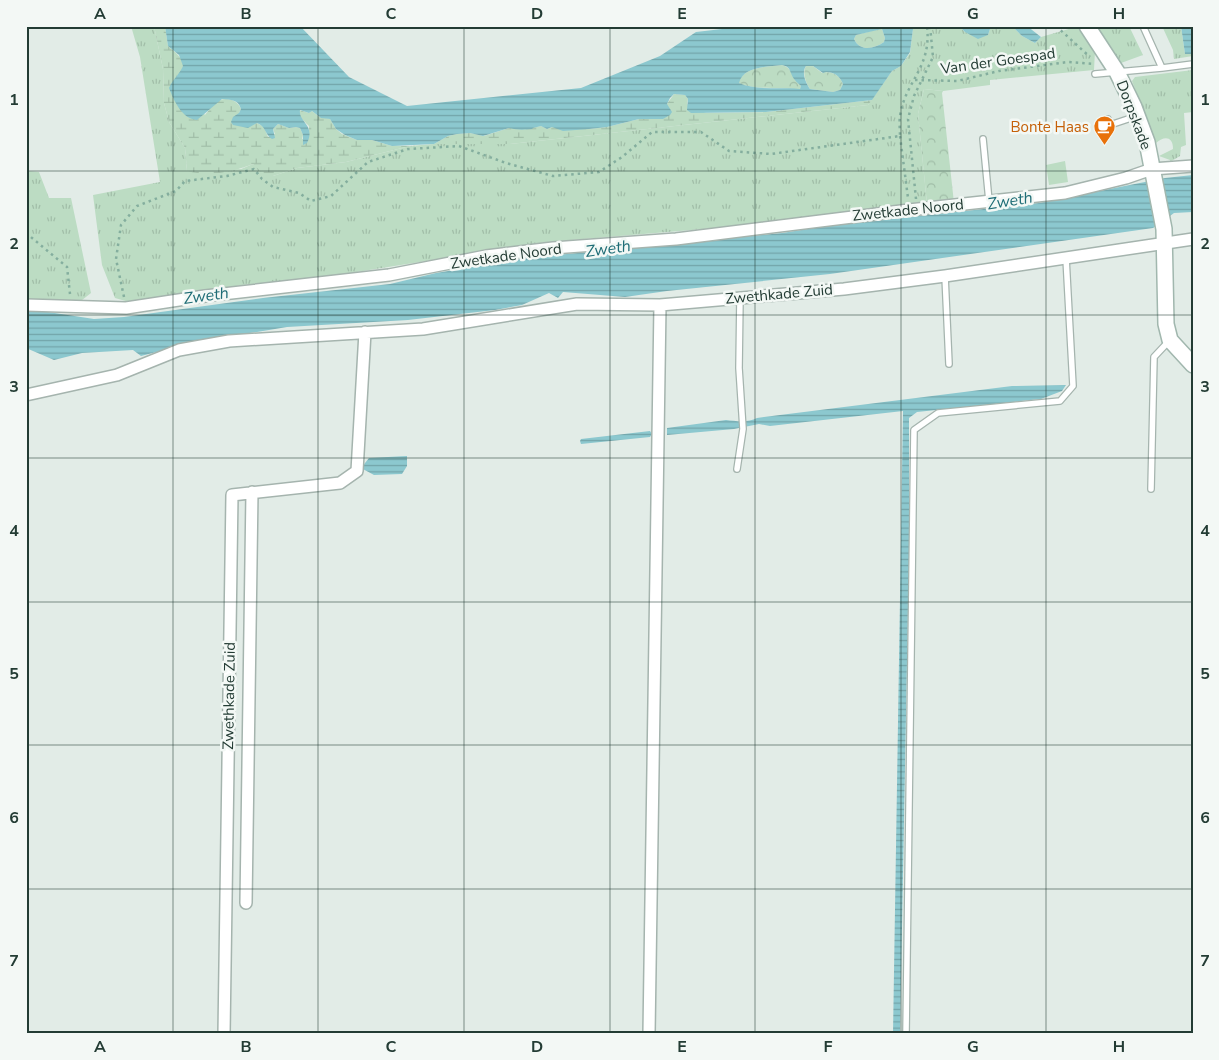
<svg xmlns="http://www.w3.org/2000/svg" width="1219" height="1060" font-family="'Nunito Sans',sans-serif">
  <style>
    .grass { fill: url(#grass-tufts) }
    .forest { fill: url(#forest-crowns) }
    .wetland { fill: url(#wetland-marsh) }
    .park { fill: #bcdcc3 }
    .water { fill: url(#water-rules); fill-rule: evenodd }
    .lines { fill: none; stroke-linecap: round; stroke-linejoin: round }
    .lane-casing { stroke: #a5b4ae; stroke-width: 8 }
    .street-casing { stroke: #a5b4ae; stroke-width: 14 }
    .secondary-casing { stroke: #a1b7ae; stroke-width: 18 }
    .path { stroke: #84ae9e; stroke-width: 2.5; stroke-dasharray: 2.5 4; stroke-linecap: butt }
    .lane { stroke: #fff; stroke-width: 5.5 }
    .street { stroke: #fff; stroke-width: 11 }
    .secondary { stroke: #fff; stroke-width: 15 }
    .grid { fill: none; stroke: #233c34; stroke-width: 1; stroke-opacity: 0.55 }
    .labels { text-anchor: middle; dominant-baseline: central; stroke-width: 5; stroke-linejoin: round; paint-order: stroke }
    .street-label { font-size: 15px; fill: #233c34; stroke: #f3f8f5 }
    .food-label { font-size: 15px; fill: #c56008; stroke: #f3f8f5; text-anchor: end }
    .water-label { font-size: 16px; font-style: italic; fill: #1f6d76; stroke: #f3f8f5 }
    .neatline { fill: none; stroke: #233c34; stroke-width: 2 }
    .grid-label { font-size: 16px; text-anchor: middle; font-weight: bold; fill: #233c34 }
  </style>
  <defs>
    <pattern id="grass-tufts" width="24" height="20" patternUnits="userSpaceOnUse" patternTransform="scale(1.25)"><rect width="24" height="20" fill="#bcdcc3"/><path d="M3 7l-1-3M5 7V3M7 7l1-3M15 17l-1-3M17 17v-4M19 17l1-3" fill="none" stroke="#a1bea8"/></pattern>
    <pattern id="forest-crowns" width="20" height="18" patternUnits="userSpaceOnUse" patternTransform="scale(1.25)"><rect width="20" height="18" fill="#bcdcc3"/><path d="M2 6a3 3 0 1 1 6 0M12 15a3 3 0 1 1 6 0" fill="none" stroke="#a1bea8"/></pattern>
    <pattern id="wetland-marsh" width="20" height="14" patternUnits="userSpaceOnUse" patternTransform="scale(1.25)"><rect width="20" height="14" fill="#bcdcc3"/><path d="M1 5h8M5 5V1M11 12h8M15 12V8" fill="none" stroke="#a1bea8"/></pattern>
    <pattern id="water-rules" width="6" height="5" patternUnits="userSpaceOnUse" patternTransform="scale(1.25)"><rect width="6" height="5" fill="#8cc8cf"/><path d="M0 2.5h6" fill="none" stroke="#72a4a9"/></pattern>
  </defs>
  <rect width="100%" height="100%" fill="#e2ece7"/>
  <!-- grass -->
  <path class="grass" d="M131 26H154L163 69 164 103 169 122 185 148 187 171 241 169 253 164 273 176 297 168 346 162 410 146 434 144H510L868 105 892 71 901 66 910 53 913 29 929 26H959L965 32 988 35 991 26H1012L1022 36 1035 43 1041 37 1079 26 1095 51 1094 70 990 80V85L943 91 924 89 918 114 927 204C919 201 914 202 907 208L764 224 547 242 331 276 243 285 129 302 115 298 102 265 93 195 160 182 140 57Z
    M1097 26H1129L1143 55 1121 63Z
    M1162 26H1181L1185 54H1193V56L1174 59 1173 50Z
    M1193 70V112L1184 113 1186 145 1181 147 1180 156 1170 162V160L1159 156 1173 149C1173 136 1164 136 1156 143L1132 81 1135 77Z
    M26 171 39 172 49 198H71L91 293 77 304 26 300Z"/>
  <!-- forest -->
  <path class="forest" d="M879 29H882L885 38 884 42C874 49 860 52 854 39L856 35Z
    M782 65C792 67 792 78 801 86L800 90C780 86 757 91 738 83 744 66 767 67 782 65Z
    M806 66H813L822 73 825 72C834 72 840 76 843 84L840 90 833 92 810 89C806 83 802 73 806 66Z
    M924 89 943 91 942 93 954 203 927 204 918 114Z"/>
  <!-- wetland -->
  <path class="wetland" d="M154 26H165L168 46C178 55 191 63 177 76L205 115C209 110 214 103 220 100 229 97 238 101 241 109L239 113 252 124 257 123 264 127 268 137 275 134 273 129 278 124 289 128 296 127 300 128 303 135 302 139 309 137V126L300 117 299 110 309 113 312 111 318 116 330 119 336 129 342 134 357 140H372L392 146H410L346 162 297 168 273 176H266L253 164C233 172 209 177 187 171L185 148 169 122 164 103 163 69Z
    M674 94 685 95 688 99 687 104 706 113 766 112 872 100 868 105 510 144H434L448 136 457 134 470 133 484 136 509 128H532L541 126 547 129 552 127 589 129 607 127 639 119H663L667 104Z"/>
  <!-- park -->
  <path class="park" d="M1065 161 1068 182 1049 185 1046 165Z"/>
  <!-- water -->
  <path class="water" d="M165 26H300L349 77 407 106 581 88 660 56 696 32 748 26H929L913 29 910 52 901 66 892 71 872 100 766 112 691 113 687 110 688 99 685 95 674 94 670 98 667 104 672 112 670 115 663 119H639L607 127 589 129 563 131 552 127 547 129 541 126 533 128 532 129C523 130 517 130 509 128L483 136 470 133 457 134 448 136 434 144 392 146 372 140H357L345 135 336 129 330 119 321 118 312 111 309 113 300 110C298 122 316 125 307 143L303 145V135L300 128 296 127 289 128 278 124 273 129 275 138 272 139C265 135 266 126 257 123L248 128 233 125 231 122 233 117 239 113 241 109C238 99 231 100 222 99L197 120C182 119 174 101 169 88 173 79 179 75 183 66L179 55 168 46ZM882 29 885 38 884 42C874 49 860 52 854 39L856 35ZM782 65C792 67 789 73 795 80 796 82 799 84 801 86L800 89C781 87 757 91 739 83 743 66 767 67 782 65ZM806 66H813L823 73 826 72C834 72 840 76 843 84L840 90 833 92 810 89C806 83 801 73 806 66Z
    M959 26H991L988 35 978 39 965 32Z
    M1012 26H1027L1041 37 1035 43 1022 36Z
    M1181 26H1191L1193 54H1185Z
    M1193 175V212L1174 213 1153 228 830 274 667 291 625 297 563 292 558 298 549 293 522 305 495 310 408 320 287 327 195 342 141 356 133 350 82 353 54 360 26 348V311L48 312 94 319 124 317 263 298 390 284 436 273 526 258 782 233 827 226 1039 203 1165 178Z
    M1066 385 1062 391 1041 399 917 412 909 418V555L900 1034H893L903 411 770 426 759 424 734 429 667 435V428L726 420C736 421 748 423 757 418L1012 386Z
    M650 431 652 434 650 437 581 444 580 441 581 439Z
    M407 456V466L402 474 374 475 361 468 369 458Z"/>
  <g class="lines">
    <defs>
      <path id="lane" d="M1162 68 1193 64
        M1095 74 1162 68 1143 26
        M1108 119 1110 125 1137 116
        M983 139 989 201
        M945 276 949 364
        M737 469 743 429 739 368 740 297
        M1151 489 1154 357 1170 340
        M906 1034 914 430 938 413 1060 401 1073 386 1066 258"/>
      <path id="street" d="M26 305 126 308 205 296 389 275 486 256 553 248 676 239 909 210 1065 193 1126 178 1152 169 1193 166
        M26 395 117 375 179 350 229 341 423 329 577 304 660 305 844 289 945 276 1193 239
        M246 903 252 492
        M224 1034 232 495 340 483 357 471 365 332
        M649 1034 660 305"/>
      <path id="secondary" d="M1087 26 1117 72 1134 107 1147 142 1164 229 1166 324 1170 340 1193 365"/>
    </defs>
    <!-- lane casing -->
    <use href="#lane" class="lane-casing"/>
    <!-- street casing -->
    <use href="#street" class="street-casing"/>
    <!-- secondary casing -->
    <use href="#secondary" class="secondary-casing"/>
    <!-- path -->
    <path class="path" d="M1056 26 1090 57
      M915 80 957 81 999 71 1068 62 1094 64
      M900 136 908 198
      M916 199 908 119 914 96 933 57 930 26
      M26 233 67 267 70 294
      M124 297 116 259 121 225 137 206 176 191 185 181 227 176 254 169 262 179 273 187 299 193 311 201 331 196 368 162 408 149 459 146 506 163 553 176 599 172 622 157 652 132H701L729 151 771 154 900 136C900 130 899 122 900 116 905 81 932 68 927 26"/>
    <!-- lane -->
    <use href="#lane" class="lane"/>
    <!-- street -->
    <use href="#street" class="street"/>
    <!-- secondary -->
    <use href="#secondary" class="secondary"/>
  </g>
  <!-- grid -->
  <path class="grid" d="M173 26V1034M318 26V1034M464 26V1034M610 26V1034M755 26V1034M901 26V1034M1046 26V1034M26 171H1193M26 315H1193M26 458H1193M26 602H1193M26 745H1193M26 889H1193"/>
  <!-- icons -->
  <defs>
    <symbol id="cafe-pin" viewBox="-11 -11 22 30"><path d="M0 17L-7.5 6A9.5 9.5 0 1 1 7.5 6Z" fill="#e8710a" stroke="#f3f8f5"/><path d="M-5.5-4.5H6V0H3Q3 3.5 0 3.5H-2.5Q-5.5 3.5-5.5 0ZM3-3.2v2h1.7v-2ZM-6 4.5H4V6H-6Z" fill="#fff"/></symbol>
  </defs>
  <g fill-rule="evenodd">
    <use href="#cafe-pin" x="1092" y="114" width="25" height="34"/>
  </g>
  <g class="labels">
    <!-- street labels -->
    <g class="street-label">
      <text transform="translate(998 61) rotate(-8)">Van der Goespad</text>
      <text transform="translate(1134 115) rotate(69)">Dorpskade</text>
      <text transform="translate(908 210) rotate(-6)">Zwetkade Noord</text>
      <text transform="translate(506 256) rotate(-8)">Zwetkade Noord</text>
      <text transform="translate(779 294) rotate(-5)">Zwethkade Zuid</text>
      <text transform="translate(229 696) rotate(-89)">Zwethkade Zuid</text>
    </g>
    <!-- food labels -->
    <g class="food-label">
      <text x="1089" y="127">Bonte Haas</text>
    </g>
    <!-- water labels -->
    <g class="water-label">
      <text transform="translate(1010 201) rotate(-9)">Zweth</text>
      <text transform="translate(608 249) rotate(-8)">Zweth</text>
      <text transform="translate(206 296) rotate(-8)">Zweth</text>
    </g>
  </g>
  <!-- border -->
  <rect width="1219" height="1060" fill="none" stroke="#f3f8f5" stroke-width="55"/>
  <rect x="28" y="28" width="1164" height="1004" class="neatline"/>
  <g class="grid-label">
    <text x="100" y="19">A</text>
    <text x="246" y="19">B</text>
    <text x="391" y="19">C</text>
    <text x="537" y="19">D</text>
    <text x="682" y="19">E</text>
    <text x="828" y="19">F</text>
    <text x="973" y="19">G</text>
    <text x="1119" y="19">H</text>
    <text x="14" y="105">1</text>
    <text x="1205" y="105">1</text>
    <text x="14" y="249">2</text>
    <text x="1205" y="249">2</text>
    <text x="14" y="392">3</text>
    <text x="1205" y="392">3</text>
    <text x="14" y="536">4</text>
    <text x="1205" y="536">4</text>
    <text x="14" y="679">5</text>
    <text x="1205" y="679">5</text>
    <text x="14" y="823">6</text>
    <text x="1205" y="823">6</text>
    <text x="14" y="966">7</text>
    <text x="1205" y="966">7</text>
    <text x="100" y="1052">A</text>
    <text x="246" y="1052">B</text>
    <text x="391" y="1052">C</text>
    <text x="537" y="1052">D</text>
    <text x="682" y="1052">E</text>
    <text x="828" y="1052">F</text>
    <text x="973" y="1052">G</text>
    <text x="1119" y="1052">H</text>
  </g>
</svg>
